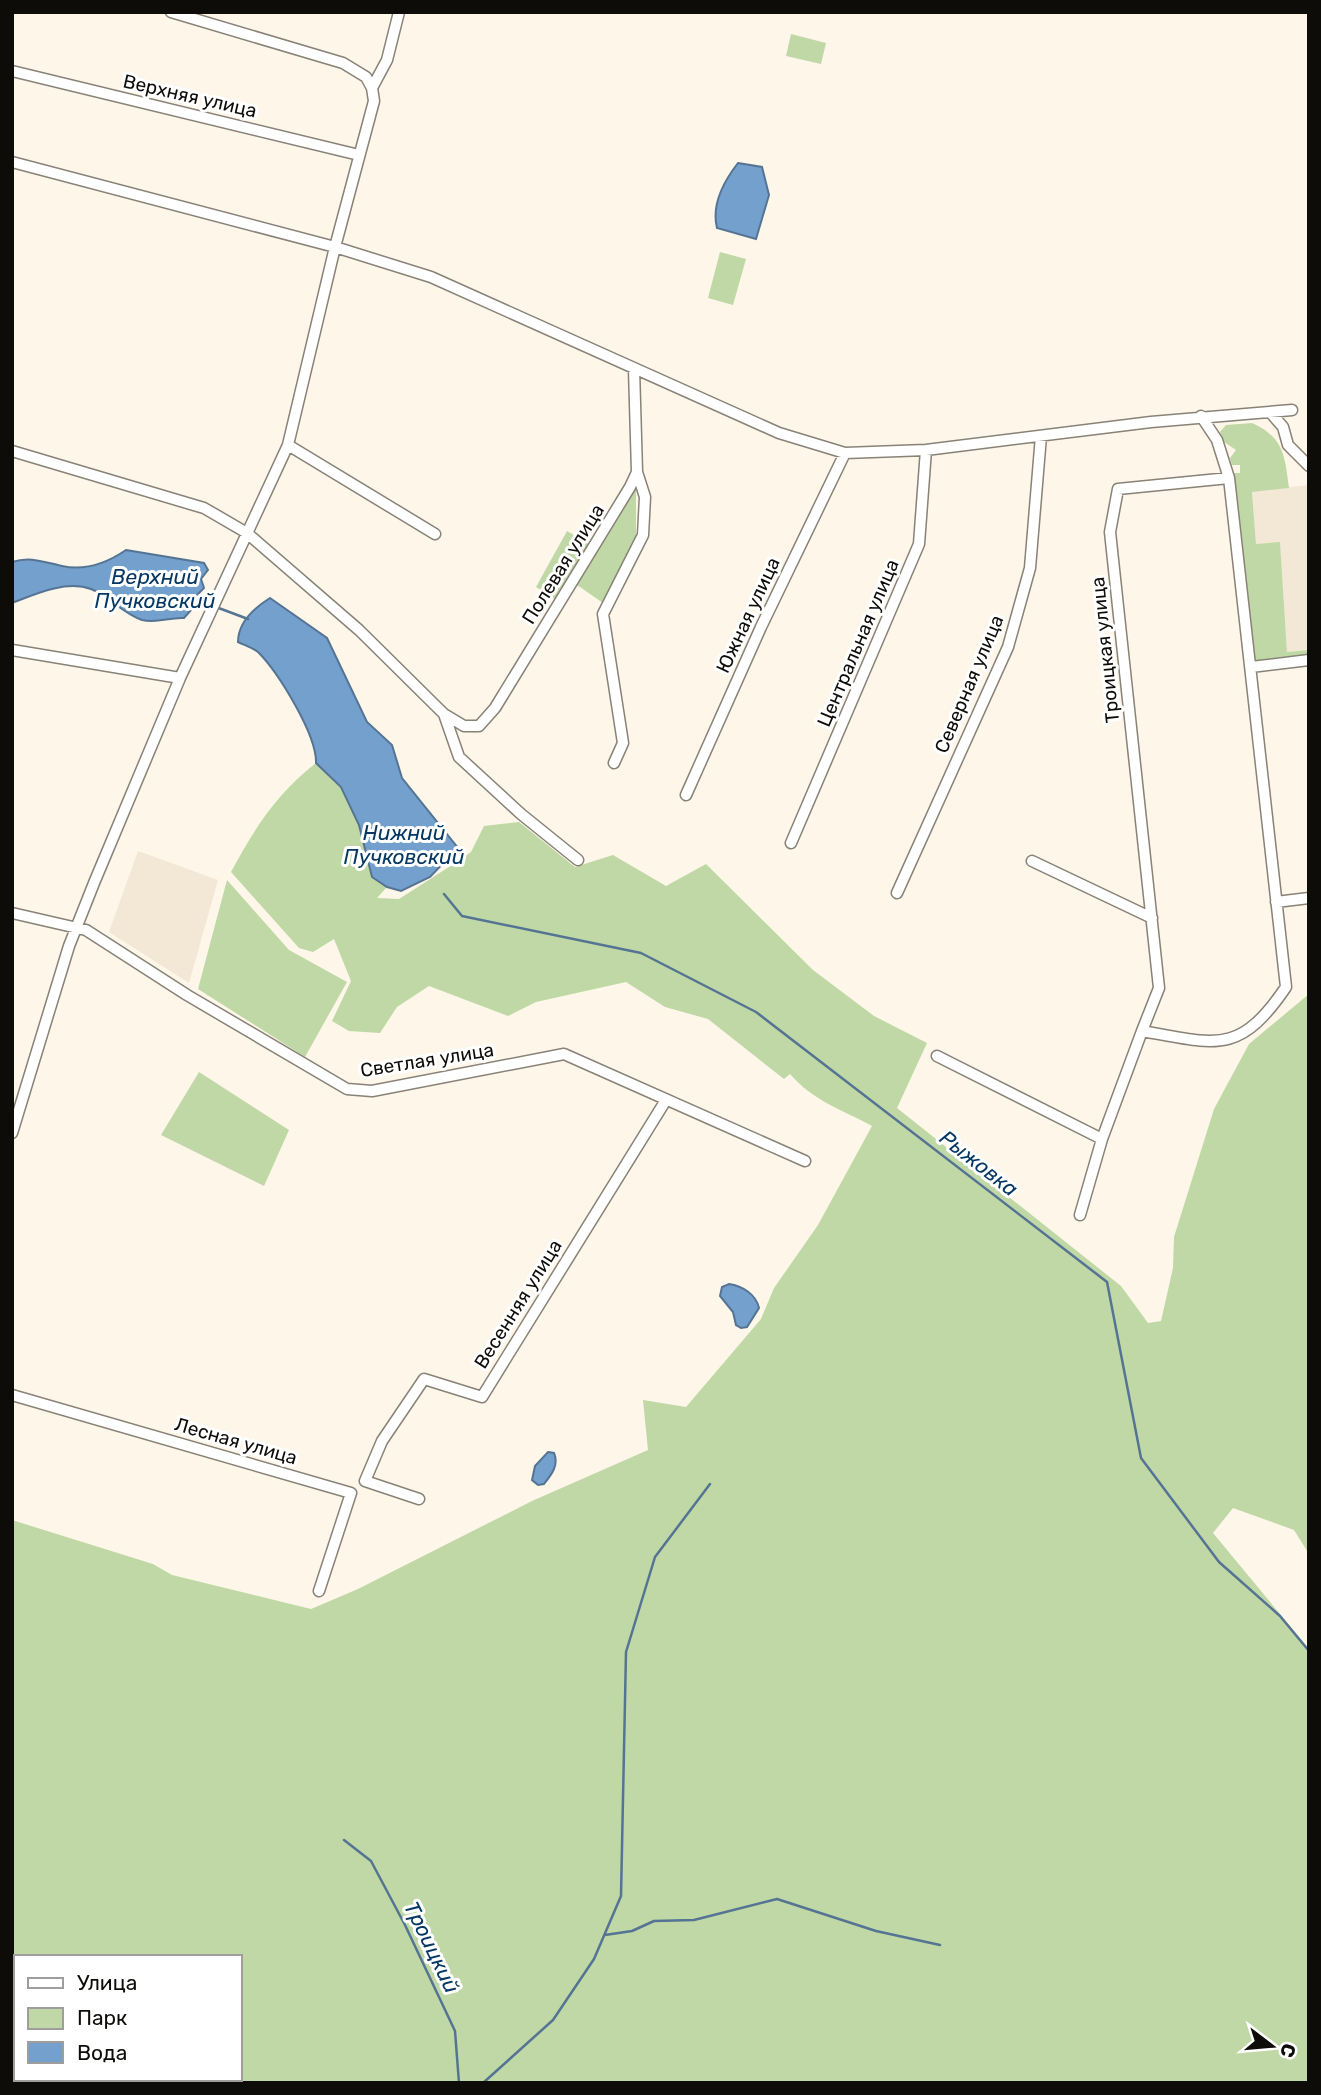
<svg xmlns="http://www.w3.org/2000/svg" width="1321" height="2095" font-family="Rubik,sans-serif">
  <style>
    .built { fill: #f3e8d5 }
    .green { fill: #c0d8a6; fill-rule: evenodd }
    .water { fill: #74a0ce; stroke: #557493; stroke-width: 2 }
    .lines { fill: none; stroke-linecap: round; stroke-linejoin: round }
    .stream { stroke: #557493; stroke-width: 2.5 }
    .minor-casing { stroke: #888277; stroke-width: 13 }
    .minor { stroke: #fff; stroke-width: 10 }
    .labels { text-anchor: middle; dominant-baseline: central; stroke-width: 6; stroke-linejoin: round; paint-order: stroke }
    .street-label { font-size: 19px; fill: #0e0c08; stroke: #fff }
    .water-label { font-size: 21px; font-style: italic; fill: #053762; stroke: #fff }
  </style>
  <rect width="100%" height="100%" fill="#fdf6e9"/>
  <!-- built -->
  <path class="built" d="M1309 485V650L1287 652 1280 543 1256 544 1252 491Z
    M138 851 218 880 189 983 109 932Z"/>
  <!-- green -->
  <path class="green" d="M791 34 826 43 821 64 786 56Z
    M720 252 746 259 733 305 708 298Z
    M1252 423C1284 437 1285 457 1289 488L1252 492 1256 544 1280 542 1287 652 1309 650V656L1258 662 1254 658 1232 473H1240V465H1232L1230 458 1236 450 1224 442 1220 432 1226 425Z
    M636 488V544L603 603 577 585Z
    M567 531 592 546 558 601 536 587Z
    M316 763 341 787 359 825 372 877 387 887 377 898 399 899 452 865 471 852 484 826 519 822 575 867 613 855 666 886 706 864 813 970 874 1016 927 1043 897 1108 1121 1286 1148 1323 1161 1321 1173 1268 1174 1237 1214 1109 1249 1044 1309 994V1554L1294 1530 1233 1508 1213 1533 1309 1649V2083H12V1520L153 1564 172 1575 311 1609 358 1589 532 1501 648 1450 643 1400 686 1407 761 1319 774 1288 818 1225 872 1126C843 1110 813 1101 790 1074L784 1079 708 1019 665 1007 626 982 536 1002 508 1016 429 986 397 1007 380 1033 349 1031 332 1021 351 981 334 939 313 952 299 948 231 872C254 829 277 793 316 763ZM16 1957H240V2079H16Z
    M227 880 289 950 347 982 305 1057 198 989Z
    M199 1072 289 1130 264 1186 161 1135Z"/>
  <!-- water -->
  <path class="water" d="M738 163 762 167 769 195 756 239 717 228C711 204 724 181 738 163Z
    M126 550 204 563 208 570 201 579 204 588 193 599 192 609 184 618C169 617 157 624 142 620 123 614 109 596 91 589 66 580 35 594 12 603V562C31 556 43 562 62 566 85 571 107 563 126 550Z
    M270 598 327 638 367 722 392 745 402 778 458 848 430 877 401 891 387 887 372 877 359 825 341 787 316 763C317 735 278 672 258 652 253 648 244 645 238 642 238 623 254 608 270 598Z
    M729 1284C742 1286 756 1294 759 1308L747 1327 741 1328 736 1325 733 1312 720 1296 722 1287Z
    M548 1452 554 1453C559 1465 552 1474 544 1484L538 1485 532 1480 535 1466Z"/>
  <g class="lines">
    <!-- stream -->
    <path class="stream" d="M192 598 248 619
      M444 894 462 916 641 953 756 1012 1107 1282 1141 1458 1219 1562 1280 1616 1309 1651
      M344 1840 371 1861 405 1925 455 2031 459 2083
      M605 1935 632 1931 654 1921 694 1920 777 1899 876 1931 940 1945
      M483 2083 553 2020 594 1959 621 1896 626 1652 655 1557 710 1484"/>
    <defs>
      <path id="minor" d="M171 12 343 63 366 77 372 88
        M12 71 359 155
        M12 162 335 247 431 277 779 433 845 453 926 450 1151 422 1292 410
        M1270 412 1283 427 1288 445 1309 466
        M1201 416 1217 440 1229 478
        M288 445 435 534
        M12 451 204 508 247 533 359 630 444 714 459 757 521 814 578 860
        M1229 478 1286 987C1239 1056 1216 1044 1142 1031L1159 988 1110 532 1118 489Z
        M12 650 180 678
        M1251 667 1309 660
        M444 714 464 726H479L495 708 630 487 637 472 634 369
        M614 763 623 743 603 614 643 535 645 497 637 472
        M686 795 761 627 845 453
        M791 843 919 544 926 450
        M1032 861 1152 918
        M897 893 1008 647 1030 568 1041 436
        M1276 902 1309 898
        M12 913 86 930 187 995 347 1089 372 1091 564 1054 805 1161
        M937 1056 1102 1139
        M12 1133 69 946 94 883 180 678 288 445 335 247 374 101 372 88 387 60 399 12
        M1080 1215 1102 1139 1142 1031
        M12 1395 351 1493 319 1591
        M419 1499 365 1481 382 1441 424 1379 482 1397 666 1100"/>
    </defs>
    <!-- minor casing -->
    <use href="#minor" class="minor-casing"/>
    <!-- minor -->
    <use href="#minor" class="minor"/>
  </g>
  <g class="labels">
    <!-- street labels -->
    <g class="street-label">
      <text transform="translate(190 96) rotate(13)">Верхняя улица</text>
      <text transform="translate(563 564) rotate(-58)">Полевая улица</text>
      <text transform="translate(748 615) rotate(-65)">Южная улица</text>
      <text transform="translate(858 643) rotate(-67)">Центральная улица</text>
      <text transform="translate(1105 650) rotate(-96)">Троицкая улица</text>
      <text transform="translate(969 684) rotate(-67)">Северная улица</text>
      <text transform="translate(427 1060) rotate(-9)">Светлая улица</text>
      <text transform="translate(518 1304) rotate(-58)">Весенняя улица</text>
      <text transform="translate(236 1441) rotate(16)">Лесная улица</text>
    </g>
    <!-- water labels -->
    <g class="water-label">
      <text x="155" y="576">Верхний<tspan x="155" dy="24">Пучковский</tspan></text>
      <text x="404" y="832">Нижний<tspan x="404" dy="24">Пучковский</tspan></text>
      <text transform="translate(979 1163) rotate(38)">Рыжовка</text>
      <text transform="translate(432 1947) rotate(64)">Троицкий</text>
    </g>
  </g>
  <!-- border -->
  <rect width="1321" height="2095" fill="none" stroke="#0e0c08" stroke-width="28"/>
  <!-- legend -->
  <rect x="14" y="1955" width="228" height="126" fill="#ffffff" stroke="#9f9e9c" stroke-width="2"/>
  <rect x="28" y="1978" width="35" height="10" fill="#ffffff" stroke="#9f9e9c" stroke-width="2"/>
  <text x="77" y="1990" font-size="21" fill="#0e0c08">Улица</text>
  <rect x="28" y="2008" width="35" height="21" fill="#c0d8a6" stroke="#9f9e9c" stroke-width="2"/>
  <text x="77" y="2025" font-size="21" fill="#0e0c08">Парк</text>
  <rect x="28" y="2042" width="35" height="21" fill="#74a0ce" stroke="#9f9e9c" stroke-width="2"/>
  <text x="77" y="2060" font-size="21" fill="#0e0c08">Вода</text>
  <!-- north arrow -->
  <g transform="translate(1272 2046) rotate(106)" stroke="#ffffff" stroke-width="5" paint-order="stroke">
  <path d="M0-5L12 26L0 18L-12 26Z" fill="#0e0c08"/>
  <text y="-10" font-size="19" font-weight="bold" text-anchor="middle" fill="#0e0c08">С</text>
  </g>
</svg>
